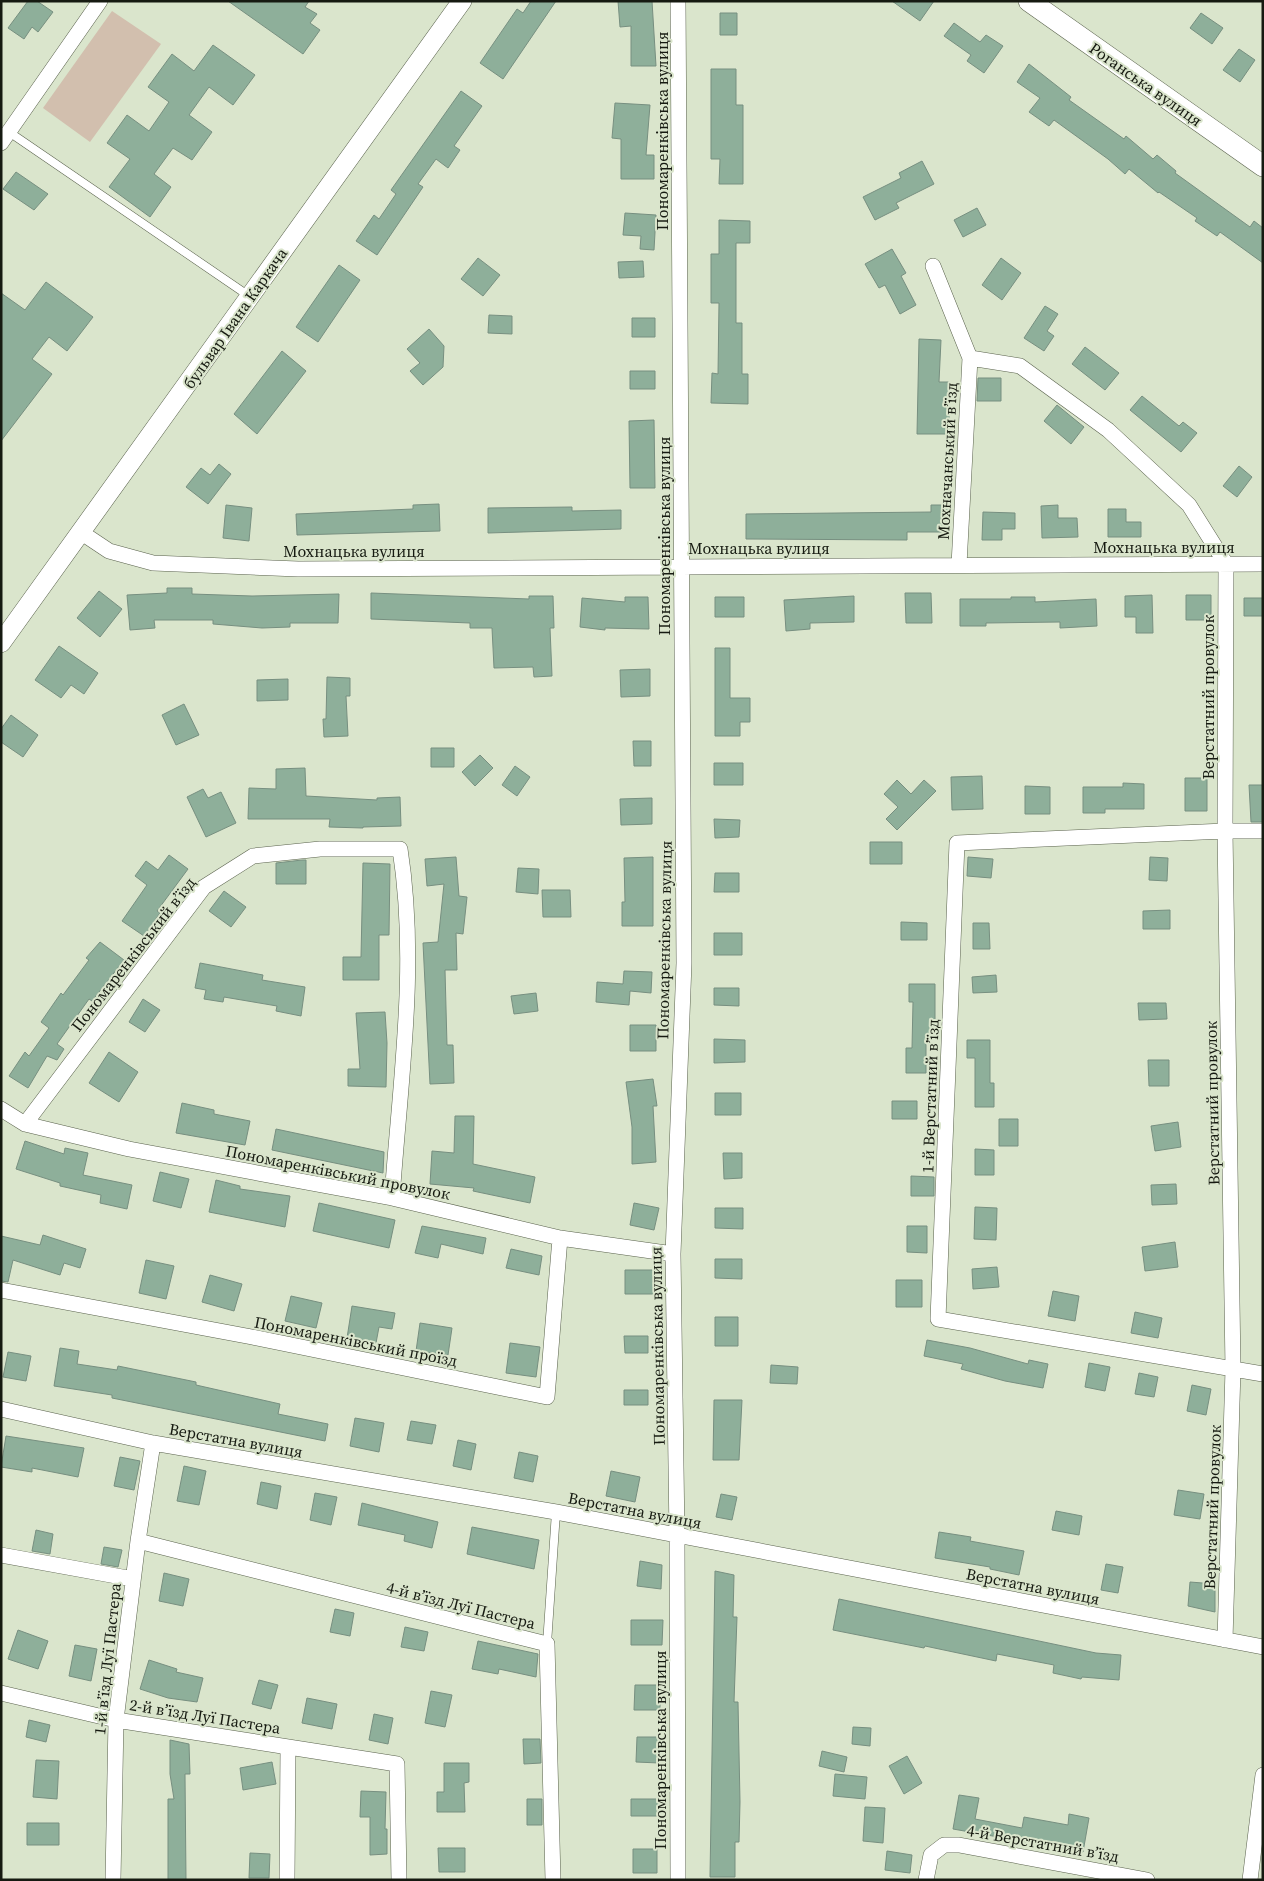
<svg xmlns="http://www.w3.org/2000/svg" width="1264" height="1881" font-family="'Source Serif 4',serif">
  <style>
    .green { fill: #d2bfae }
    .building { fill: #8eaf9a; stroke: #778f80 }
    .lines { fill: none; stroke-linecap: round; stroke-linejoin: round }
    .service-casing { stroke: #5a624d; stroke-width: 9 }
    .minor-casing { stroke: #5a624d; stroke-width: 16 }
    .tertiary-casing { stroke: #5a624d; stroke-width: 20 }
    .secondary-casing { stroke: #5a624d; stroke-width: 22 }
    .service { stroke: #fff; stroke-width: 8 }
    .minor { stroke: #fff; stroke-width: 15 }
    .tertiary { stroke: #fff; stroke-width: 19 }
    .secondary { stroke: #fff; stroke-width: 21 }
    .labels { text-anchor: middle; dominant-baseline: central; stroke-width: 4; stroke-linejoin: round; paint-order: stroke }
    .street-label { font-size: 16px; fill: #161a11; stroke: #dae5cc }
  </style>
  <rect width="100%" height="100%" fill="#dae5cc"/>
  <!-- green -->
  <path class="green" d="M112 11 161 44 90 142 43 108Z"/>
  <!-- building -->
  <path class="building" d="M28 1H37L53 12 38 32 32 27 24 39 8 28Z
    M228 1H309L305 7 317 14 310 23 320 30 303 54Z
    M531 1H556L503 79 480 63 517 9 523 13Z
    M618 1H652L656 66H631V26L620 27Z
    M892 1H934L920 21Z
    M720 13H737V35H720Z
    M1201 13 1223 28 1212 44 1190 28Z
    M954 23 980 42 986 35 1003 46 984 73 967 61 971 55 944 36Z
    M213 45 255 75 233 105 209 87 189 115 212 132 192 160 173 148 154 174 171 187 150 217 109 187 130 159 107 143 127 115 149 131 169 102 148 87 172 54 194 71Z
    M1239 49 1255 60 1240 82 1223 70Z
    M1029 64 1071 97 1069 100 1124 139 1126 136 1153 159 1157 155 1176 171 1175 173 1250 227 1254 221 1263 228V263L1220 232 1217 236 1195 221 1197 218 1159 192 1158 193 1129 169 1125 174 1108 159 1054 120 1049 126 1029 112 1040 98 1017 82Z
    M711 69H736V105H743V184H719L720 159H711Z
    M461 91 482 106 454 146 460 150 448 168 436 159 418 184 423 187 377 255 356 241 374 215 379 219 396 194 391 190Z
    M615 103 650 105 646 155H654V179H621V139L612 138Z
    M922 161 934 184 896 203 899 208 875 220 863 197 901 178 899 173Z
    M16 172 48 194 34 210 3 189Z
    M977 208 986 225 963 237 954 220Z
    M625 213 656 215 654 250 640 249 641 236 623 235Z
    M719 220 750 221V243H736V323H742V374H748V404L711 403 712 373 718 374 719 303H711V254H719Z
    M892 249 906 273 901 276 916 305 900 314 885 285 879 288 865 264Z
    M478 258 500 275 483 296 461 279Z
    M1001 258 1021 273 1002 300 982 285Z
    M643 261 644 277 619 278 618 262Z
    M339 265 360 280 318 342 296 327Z
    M46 282 93 317 67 351 49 337 32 359 52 374 1 441V293L25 310Z
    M1045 306 1058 314 1047 331 1054 336 1044 351 1024 338Z
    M489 315 512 316V334L488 333Z
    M632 318H655V337H632Z
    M429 329 444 346 443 367 423 385 410 371 420 363 407 349Z
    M919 339 941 340 939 382H949V434H917Z
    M1085 347 1119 373 1105 390 1072 364Z
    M282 351 306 371 257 434 234 414Z
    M630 371H655V389H630Z
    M978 378H1001V401H977Z
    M1142 396 1179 426 1183 422 1197 433 1181 452 1130 410Z
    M1057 405 1084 427 1071 444 1044 421Z
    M654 420 655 488H630L629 421Z
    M219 464 231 474 208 504 186 487 201 468 210 475Z
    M1239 466 1252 477 1237 497 1223 486Z
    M439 504 440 531 297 535 296 514 413 509V505Z
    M226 505 252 508 249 541 223 538Z
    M931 505H949V532H907V540L746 539V514L931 512Z
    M1058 505V518H1077L1078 537 1042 538 1041 506Z
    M572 507V511L621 510V529L488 533V508Z
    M1108 509H1126V522H1141V537H1108Z
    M983 512 1015 513V529H1002V540H982Z
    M167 588H192V594L252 596 339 594 338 623H290V627L262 628 213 624V620H154L155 628 130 630 127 595 167 593Z
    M99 591 122 609 100 637 77 618Z
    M371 593 529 599V596H553L554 628H550L552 676 534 677 533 667 494 668 492 628H470V623L371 619Z
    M905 593H931L932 623H906Z
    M1152 595 1153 633H1136V617H1125V596Z
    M1186 595H1211V620H1186Z
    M854 596V622L810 623V629L786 631 784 600Z
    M625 597H648L649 629 605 628V630L580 627 582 598 625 602Z
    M715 597H744V617H715Z
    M1011 597H1035V602L1096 599 1097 626 1060 628V622L986 623V626H960V599H1011Z
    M1244 598H1263V616H1244Z
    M59 646 98 673 84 694 71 685 61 698 35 680Z
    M715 648H730V698H750V722H740V736H715Z
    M650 669V696L621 697 620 670Z
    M327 677 350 678V696H346L348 736 324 737 323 719H326Z
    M288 679V700L257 701V680Z
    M184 704 199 735 176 745 162 715Z
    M11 715 38 735 23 757 1 742V729Z
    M633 741H651V766H634Z
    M431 748H454V767H431Z
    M480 755 493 768 475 786 462 772Z
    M714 763H743V785H714Z
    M515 766 530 777 517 796 502 785Z
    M305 768 306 796 377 800V798L400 797 401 826 363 827V828L329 827 330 819H248L249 788 276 789V769Z
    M982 776 983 809 952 810 951 777Z
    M1185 778H1207V811H1185Z
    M897 780 911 794 924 780 936 791 897 830 886 819 898 807 884 794Z
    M1123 783 1144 784V809H1105V813H1083V787H1123Z
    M1249 785H1263V822H1251Z
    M1025 786 1050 787V814H1025Z
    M203 789 208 798 221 792 236 823 206 837 187 797Z
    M652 798V824L621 825 620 799Z
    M714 819 740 820 739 837 715 838Z
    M870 842H902V864H870Z
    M169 855 188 869 157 911 160 913 144 936 122 921 147 885 135 876 146 861 158 870Z
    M456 857 459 896 467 897 463 934 456 933 457 970H445L447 1045H453L454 1083 430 1084 423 943 438 942 444 884 427 886 425 859Z
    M653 857V926H622V902H625L624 858Z
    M968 857 993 859 991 878 967 876Z
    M1150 857 1168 858 1167 881 1149 880Z
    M302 860H306V884H276V863Z
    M363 863 390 864 389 935H379V980H343V957H361Z
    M518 868 539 869 538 894 516 892Z
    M715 873H739V892H714Z
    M542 890H570L571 917H543Z
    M224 891 246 907 231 927 209 911Z
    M1170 910V929H1143V911Z
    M901 922 927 923V940H901Z
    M973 923H989L990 949H973Z
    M714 933H742V955H714Z
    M100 942 124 960 92 1001 89 999 57 1044 64 1049 57 1060 47 1056 28 1088 9 1076 25 1052 29 1056 49 1028 41 1022 61 993 63 995 89 960 86 958Z
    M200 963 263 975 262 980 305 987 301 1016 276 1011 277 1006 224 997 223 1002 204 999 206 990 195 988Z
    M624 971 652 972 651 993 630 991 629 1005 596 1002 597 982 623 984Z
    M996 975 997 992 973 993 972 977Z
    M909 984H935V1037H926V1073H906V1048H912L913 1002H909Z
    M714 988H739V1006L714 1005Z
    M536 993 538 1011 514 1014 511 996Z
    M143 999 160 1010 145 1032 129 1022Z
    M1138 1003H1166L1167 1019 1139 1020Z
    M385 1012 387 1043 386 1087 348 1086V1069H360L356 1013Z
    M630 1025H656V1051H630Z
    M714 1039 745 1040V1062L714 1063Z
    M967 1040H990V1083H994V1107H975V1058H967Z
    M109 1052 138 1072 119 1102 89 1083Z
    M1148 1060H1169V1086H1149Z
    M653 1079 657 1106H653L656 1162 632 1164V1127L626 1082Z
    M715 1093H741V1115H715Z
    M892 1101H917V1119H892Z
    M182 1103 214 1110V1114L250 1121 245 1145 176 1133Z
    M455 1116H474L473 1164 535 1177 530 1203 473 1191 474 1188 430 1184 432 1151 454 1153Z
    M999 1119H1018V1146H999Z
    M1178 1122 1181 1147 1155 1151 1151 1126Z
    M276 1129 384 1152 383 1173 272 1150Z
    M25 1141 64 1154 65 1148 88 1153 83 1175 132 1185 127 1209 100 1203 101 1195 60 1186V1183L16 1169Z
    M975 1149 994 1150V1175H975Z
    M723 1153H742V1178L724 1179Z
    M160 1172 189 1179 181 1208 153 1201Z
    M911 1176 934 1177V1196H911Z
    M216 1180 240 1186V1189L290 1196 285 1227 209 1212Z
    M1176 1184 1177 1204 1152 1205 1151 1185Z
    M319 1203 395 1220 389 1248 313 1231Z
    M634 1203 659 1208 654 1230 630 1225Z
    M975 1207 997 1208 996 1240 974 1239Z
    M715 1208H743V1229L715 1228Z
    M422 1226 486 1238 483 1254 441 1244 438 1258 415 1253Z
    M907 1226H927V1253L907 1252Z
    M43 1235 86 1249 80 1268 64 1263 60 1275 13 1260 8 1282 1 1281V1236L40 1245Z
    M1175 1242 1178 1267 1145 1271 1142 1247Z
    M511 1249 542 1256 539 1275 506 1268Z
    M715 1259H742V1279L715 1278Z
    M146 1260 174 1266 166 1299 139 1293Z
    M997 1267 999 1287 973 1289 972 1269Z
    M625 1270H655V1294H625Z
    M210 1275 242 1284 234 1311 202 1302Z
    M896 1280H922V1307H896Z
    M1053 1291 1079 1296 1075 1321 1048 1316Z
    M291 1296 322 1303 316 1328 285 1321Z
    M352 1306 395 1313 392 1329 379 1327 376 1343 347 1338Z
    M1135 1312 1162 1318 1158 1338 1131 1333Z
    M715 1317H738V1346H715Z
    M420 1323 452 1328 448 1355 416 1351Z
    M624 1336H648V1353H625Z
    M927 1340 970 1348 1028 1364 1029 1360 1048 1364 1043 1388 1005 1381 961 1369 963 1364 924 1356Z
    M510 1343 540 1347 536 1377 506 1373Z
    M60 1348 79 1351 77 1364 117 1370 118 1366 196 1382V1385L280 1404 278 1414 328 1424 325 1441 112 1398V1395L54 1386Z
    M8 1352 31 1356 26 1381 3 1377Z
    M1089 1363 1110 1367 1105 1391 1085 1387Z
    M771 1365 798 1367 797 1384 770 1383Z
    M1139 1373 1158 1377 1154 1397 1135 1394Z
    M1192 1385 1211 1389 1206 1415 1187 1411Z
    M624 1390H648V1405H624Z
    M714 1400H742L739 1460H713Z
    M355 1418 384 1423 379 1452 350 1446Z
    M411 1421 436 1425 432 1444 407 1440Z
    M6 1436 84 1448 78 1477 32 1468V1472L1 1467Z
    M458 1440 476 1444 471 1470 453 1466Z
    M519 1452 538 1456 533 1482 514 1478Z
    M120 1457 140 1461 134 1490 114 1486Z
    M184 1466 206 1471 199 1505 177 1501Z
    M611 1471 640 1477 635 1502 606 1496Z
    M261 1482 281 1486 277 1509 257 1504Z
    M1178 1490 1204 1494 1200 1519 1174 1515Z
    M315 1493 337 1497 331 1525 310 1520Z
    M721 1494 737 1497 732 1520 716 1517Z
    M362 1503 438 1522 432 1548 404 1541 405 1535 358 1525Z
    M1056 1511 1082 1516 1079 1535 1052 1530Z
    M472 1527 539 1540 534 1569 467 1554Z
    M36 1530 53 1534 50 1554 32 1551Z
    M939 1532 971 1537 970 1541 1024 1551 1019 1575 990 1569V1567L935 1558Z
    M104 1547 122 1550 118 1567 101 1564Z
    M640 1561 662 1565 661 1589 637 1586Z
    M1106 1564 1123 1567 1118 1593 1101 1590Z
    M715 1571 734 1575 733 1617H737L734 1702H738L740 1802 739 1842H735V1877H710Z
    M164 1573 189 1579 183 1606 159 1601Z
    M1190 1582 1215 1584V1612L1188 1606Z
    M839 1599 1096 1653 1121 1655 1119 1680 1082 1677 1081 1679 1053 1673 1054 1665 997 1654 996 1661 925 1646 924 1648 833 1630Z
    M335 1609 354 1613 350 1636 330 1632Z
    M631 1620H663L662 1645H631Z
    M405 1627 428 1632 424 1651 401 1647Z
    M18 1630 48 1641 38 1669 8 1659Z
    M478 1641 538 1654 536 1677 499 1669 498 1674 472 1669Z
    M75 1645 97 1649 91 1681 69 1676Z
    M149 1660 177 1669 176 1672 203 1678 197 1702 168 1698 140 1689Z
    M259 1680 278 1685 271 1709 252 1704Z
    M635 1685H660V1710H634Z
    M431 1691 452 1695 445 1727 425 1723Z
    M307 1698 337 1704 332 1729 302 1723Z
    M374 1714 393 1718 388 1744 369 1740Z
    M29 1720 50 1725 46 1742 26 1737Z
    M853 1727 871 1728 870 1746 852 1744Z
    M637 1737H659V1763L636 1762Z
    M523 1739H540L541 1763 524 1764Z
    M170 1740 189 1744 190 1774H185L186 1880H168V1799H174L170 1774Z
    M822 1751 847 1757 844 1772 819 1766Z
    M907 1756 922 1783 904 1794 889 1766Z
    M36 1760 59 1761 57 1799 33 1797Z
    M272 1762 276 1784 243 1790 240 1768Z
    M444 1763H469V1782L464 1783 465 1812H437V1792H444Z
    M835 1774 867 1777 865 1799 833 1796Z
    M361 1791 386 1792 385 1829H387V1854L370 1855V1817H360Z
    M959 1795 979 1798 975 1819 1022 1828 1024 1817 1068 1825 1069 1814 1089 1818 1083 1852 953 1829Z
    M527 1799H542V1825H527Z
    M631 1799H658V1816H631Z
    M865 1807 885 1808 883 1843 863 1841Z
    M27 1823H59V1845H27Z
    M438 1848H465V1872H439Z
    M633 1849H657V1873H633Z
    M887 1851 912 1855 910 1873 885 1870Z
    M250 1853 270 1854 269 1878H249Z"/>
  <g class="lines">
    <defs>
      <path id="service" d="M9 132 249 296
        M547 1644 556 1512"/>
      <path id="minor" d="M1 143 100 1
        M933 266 970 358 1020 366 1108 430 1189 505 1226 564 1225 831 1233 1369 1225 1640
        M82 533 109 551 153 563 298 569 1263 564
        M959 565 970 358
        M1263 831H1225L957 843 938 1319 1263 1374
        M1 1109 25 1124 129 1149 392 1198 560 1238 673 1254
        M25 1124 204 887 253 856 320 849H400C418 964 400 1082 392 1198
        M1 1290 252 1337 547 1397 560 1238
        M1 1409 153 1443 556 1512 1263 1647
        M138 1541 547 1644 553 1880
        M1 1555 133 1579
        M1 1693 116 1720 397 1764 399 1880
        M113 1880 116 1720 138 1541 153 1443
        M287 1880 288 1747
        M678 1880 677 1536 673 1254 684 963 678 1
        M926 1880 931 1855 944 1845H959L1147 1880
        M1250 1880 1263 1775"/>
      <path id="tertiary" d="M1 643 462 1"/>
      <path id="secondary" d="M1029 1 1263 166"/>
    </defs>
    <!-- service casing -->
    <use href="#service" class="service-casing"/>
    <!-- minor casing -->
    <use href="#minor" class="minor-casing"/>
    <!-- tertiary casing -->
    <use href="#tertiary" class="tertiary-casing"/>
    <!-- secondary casing -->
    <use href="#secondary" class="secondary-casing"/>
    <!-- service -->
    <use href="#service" class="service"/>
    <!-- minor -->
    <use href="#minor" class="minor"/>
    <!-- tertiary -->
    <use href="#tertiary" class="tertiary"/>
    <!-- secondary -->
    <use href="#secondary" class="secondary"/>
  </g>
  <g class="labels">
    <!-- street labels -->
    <g class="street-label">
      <text transform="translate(1146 84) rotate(35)">Роганська вулиця</text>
      <text transform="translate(662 131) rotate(-90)">Пономаренківська вулиця</text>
      <text transform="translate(235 318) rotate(-55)">бульвар Івана Каркача</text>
      <text transform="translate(947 461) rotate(-87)">Мохначанський в’їзд</text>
      <text transform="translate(664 536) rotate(-90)">Пономаренківська вулиця</text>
      <text x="1164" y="547">Мохнацька вулиця</text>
      <text x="759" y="548">Мохнацька вулиця</text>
      <text x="354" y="551">Мохнацька вулиця</text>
      <text transform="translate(1208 697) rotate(-90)">Верстатний провулок</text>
      <text transform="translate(664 940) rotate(-89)">Пономаренківська вулиця</text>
      <text transform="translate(133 954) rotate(-52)">Пономаренківський в’їзд</text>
      <text transform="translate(930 1096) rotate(-88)">1-й Верстатний в’їзд</text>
      <text transform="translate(1212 1103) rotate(-91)">Верстатний провулок</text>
      <text transform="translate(338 1172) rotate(11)">Пономаренківський провулок</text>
      <text transform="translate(356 1341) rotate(11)">Пономаренківський проїзд</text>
      <text transform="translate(657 1346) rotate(-91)">Пономаренківська вулиця</text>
      <text transform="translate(236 1440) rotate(10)">Верстатна вулиця</text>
      <text transform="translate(1212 1507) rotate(-88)">Верстатний провулок</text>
      <text transform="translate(635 1510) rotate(11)">Верстатна вулиця</text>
      <text transform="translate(1033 1586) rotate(11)">Верстатна вулиця</text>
      <text transform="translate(461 1605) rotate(14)">4-й в’їзд Луї Пастера</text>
      <text transform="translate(107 1659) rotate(-84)">1-й в’їзд Луї Пастера</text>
      <text transform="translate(205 1716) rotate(9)">2-й в’їзд Луї Пастера</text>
      <text transform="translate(660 1750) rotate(-90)">Пономаренківська вулиця</text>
      <text transform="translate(1043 1843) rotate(10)">4-й Верстатний в’їзд</text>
    </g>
  </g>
  <!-- border -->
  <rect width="1264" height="1881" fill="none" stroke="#161a11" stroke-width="5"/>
</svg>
